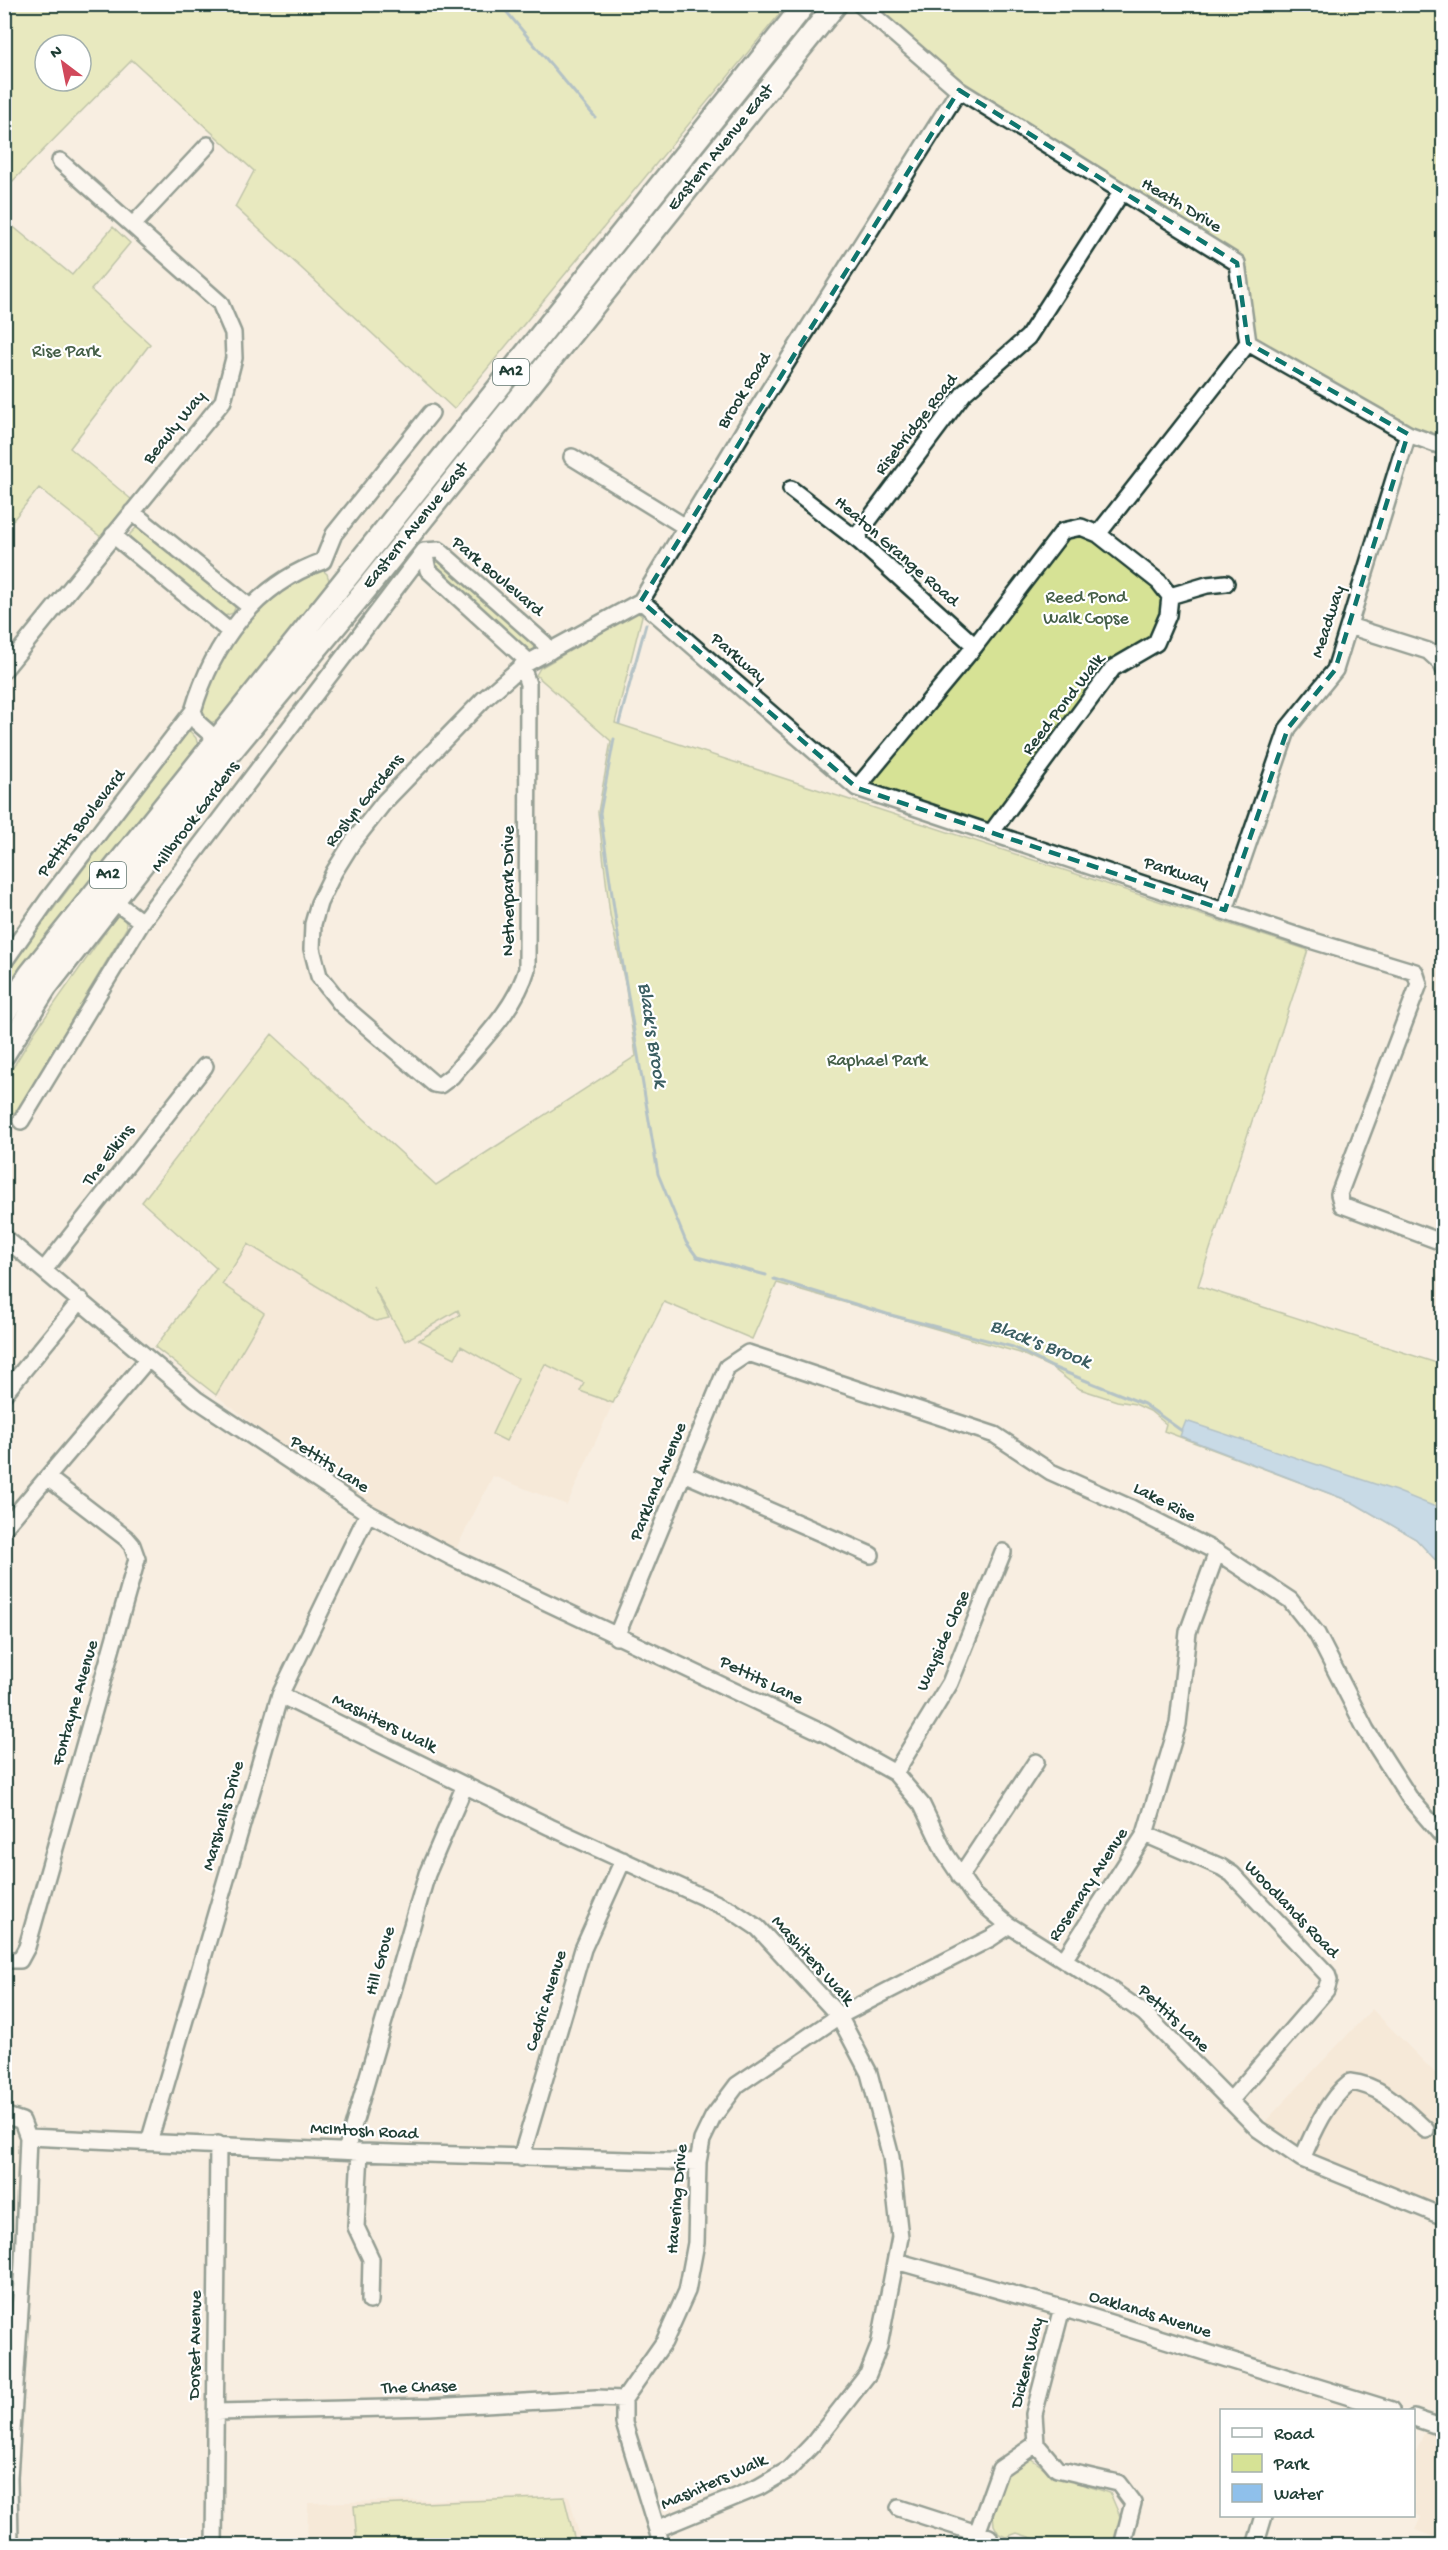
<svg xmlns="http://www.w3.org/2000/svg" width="1448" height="2550" font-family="'Gochi Hand',sans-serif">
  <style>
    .built { fill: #f4e2cc }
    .green { fill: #d6e295; stroke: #7a9064; stroke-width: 1.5; fill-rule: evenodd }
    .water { fill: #8fc0eb; stroke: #628ca2; stroke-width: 1.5 }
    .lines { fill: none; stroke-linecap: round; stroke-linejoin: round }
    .stream { stroke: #628ca2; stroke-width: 3 }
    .minor-casing { stroke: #1f3d34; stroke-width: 20 }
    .highway-casing { stroke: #1f3d34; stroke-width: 26 }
    .minor { stroke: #fff; stroke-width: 15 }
    .highway { stroke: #fff; stroke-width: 21 }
    .marked { fill: none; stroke: #0f766e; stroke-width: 4.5; stroke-dasharray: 12 8; stroke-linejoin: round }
    .labels { text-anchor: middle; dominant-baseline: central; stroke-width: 4.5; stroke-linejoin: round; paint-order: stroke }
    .shield { fill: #fff; stroke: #627771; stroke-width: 1.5 }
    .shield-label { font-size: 16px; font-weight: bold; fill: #1f3d34 }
    .street-label { font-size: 18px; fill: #1f3d34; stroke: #fff }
    .park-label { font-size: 18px; fill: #445e47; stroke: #fff }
    .water-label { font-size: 20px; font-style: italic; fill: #3b5e62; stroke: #fff }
  </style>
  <rect width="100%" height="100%" fill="#f8eee1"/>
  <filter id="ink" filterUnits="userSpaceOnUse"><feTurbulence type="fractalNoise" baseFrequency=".0167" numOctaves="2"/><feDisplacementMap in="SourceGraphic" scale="12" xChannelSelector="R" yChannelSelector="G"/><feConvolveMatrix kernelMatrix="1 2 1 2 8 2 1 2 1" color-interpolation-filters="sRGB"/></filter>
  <g filter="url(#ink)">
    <!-- built -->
    <path class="built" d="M272 1034 436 1185 632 1060 664 1302 613 1403 567 1505 493 1476 455 1551 325 1481 155 1347 216 1268 142 1202Z
      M1372 2009 1443 2081V2217L1302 2159 1258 2129Z
      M1428 2423 1443 2428V2540L1415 2530 1421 2517 1414 2514V2457Z
      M569 2496 582 2545 307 2546 308 2503Z"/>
    <!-- green -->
    <path class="green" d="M5 5H787L454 409 235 207 254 171 132 60 5 189ZM45 45H81V81H45Z
      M860 5H1443V447L1248 343 1237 263 959 90Z
      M5 220 72 275 113 227 130 243 91 290 150 344 70 448 138 505 107 542 39 488 5 530Z
      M137 527H140L234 602 235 608 233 613 222 617 130 542V534Z
      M1081 527 1170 596 1156 643 1113 668 991 833 857 788 1048 548Z
      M438 556 538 642 536 649 529 652 432 568V558Z
      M319 567 327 574 330 583 222 719 210 723 201 715 200 705 230 639 274 593Z
      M637 612 642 616 615 723 1308 950 1198 1286 1443 1365V1568L1416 1539 1352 1502 1164 1431 1166 1424 1150 1411 1135 1404 1117 1401 1080 1389 1052 1368 1020 1353 777 1283 752 1339 664 1302 613 1403 580 1391 584 1383 545 1364 506 1441 492 1434 518 1379 461 1346 455 1358 419 1340 460 1315 458 1310 405 1341 373 1286 389 1318 376 1321 369 1318 248 1244 222 1284 264 1313 216 1395 155 1347 216 1268 142 1202 272 1034 436 1185 636 1056 625 983 610 915 598 812 611 741 536 675 540 668Z
      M188 729 196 738 198 746 61 920 5 998V974Z
      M118 914 124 917 127 927 17 1111 9 1115 5 1122 4 1082 34 1033Z
      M1027 2456 1056 2476 1110 2493 1122 2521 1113 2545H1053L1017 2533 1006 2537 999 2534 994 2525 993 2513 1009 2468Z
      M564 2497 576 2545 357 2543 354 2506Z"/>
    <!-- water -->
    <path class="water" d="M1186 1421 1396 1491 1443 1510V1568L1416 1539 1352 1502 1180 1436Z"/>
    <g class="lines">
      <!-- stream -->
      <path class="stream" d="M500 4 595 117
        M619 723 646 624
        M614 739 600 813 619 942 658 1174 686 1242 697 1257 766 1275
        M774 1279 887 1314 1013 1347 1052 1367 1144 1404 1182 1431"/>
      <defs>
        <path id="minor" d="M860 4 959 90 1237 263 1248 343 1408 434 1444 447
          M133 225 208 145
          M572 457 684 526
          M791 489 860 542 975 646
          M132 512 250 607
          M113 535 229 631
          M860 542 859 533 964 393 1028 337 1121 193
          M424 551 439 550 544 643 550 651
          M424 551 428 570 529 662
          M1170 596 1207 585 1226 583
          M641 601 857 788 1307 939 1415 972 1419 984 1339 1194 1342 1205 1444 1243
          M1349 626 1428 651 1441 663 1444 669
          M522 666 528 684 527 969C515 1010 479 1043 452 1076L440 1085 434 1084 341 1004 319 976 312 949 313 924 319 903 334 872 352 843 385 801 484 699 522 666 641 601 749 422 959 90
          M4 670 223 401 234 358 233 333 220 303 60 161
          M193 711 198 723 216 739
          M857 788 975 646 1063 531 1081 527 1098 534 1248 343
          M991 833 1113 668 1156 643 1168 615 1170 596 1159 582 1098 534
          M114 901 142 922
          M1225 910 1288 728 1335 670 1408 434
          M4 962 49 898 193 711C213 643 255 585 323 561L334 534 431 413
          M21 1121 142 922 424 551
          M4 1237 196 1399 368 1513 453 1558 825 1734 895 1773 922 1805 945 1853 974 1896 1007 1924 1104 1985 1144 2013 1258 2129 1302 2159 1444 2217
          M44 1270 205 1066
          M4 1394 81 1300
          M683 1473 871 1555
          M4 1528 148 1359
          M616 1637 727 1367 748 1353 995 1435 1051 1472 1129 1507 1217 1552 1290 1600 1317 1634 1366 1730 1409 1797 1444 1838
          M280 1695 550 1827 731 1910 758 1928 839 2016 869 2073 891 2157 900 2237 879 2346 868 2374 813 2444 788 2470 759 2487 657 2529
          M895 1773 950 1683 1003 1552
          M1145 1834 1221 1867 1232 1874 1327 1974 1329 1980 1326 1990 1230 2101
          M960 1877 1036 1762
          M4 1960H20L27 1947 137 1559 132 1545 126 1538 48 1478
          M1064 1960 1145 1834 1178 1724 1188 1632 1217 1552
          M4 2115 22 2121 28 2137 23 2265 9 2477 10 2546
          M28 2137 360 2152 698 2162
          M149 2142 280 1695 368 1513
          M346 2151 427 1874 465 1785
          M360 2152 356 2227 371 2259 370 2301
          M521 2158 583 1949 623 1860
          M1302 2159C1313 2133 1328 2099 1350 2082 1382 2085 1404 2110 1426 2130
          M896 2261 1062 2308 1392 2410
          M1062 2308 1034 2414 1036 2444 1057 2469 1118 2483 1133 2503 1122 2546
          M215 2412 430 2407 596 2398 624 2399
          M1414 2418 1444 2428
          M899 2508 989 2537
          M977 2533 1000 2469 1036 2444
          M214 2546 218 2144
          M662 2546 624 2423V2399L664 2342 687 2291 696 2243 698 2162 702 2140 713 2117 737 2085 839 2016 991 1938 1003 1930 1007 1924
          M1255 2546 1264 2516"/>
        <path id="highway" d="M4 1014 30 974 805 4
          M4 1054 46 987 228 755 367 588 836 4"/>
      </defs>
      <!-- minor casing -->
      <use href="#minor" class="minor-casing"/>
      <!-- highway casing -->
      <use href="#highway" class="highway-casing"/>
      <!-- minor -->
      <use href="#minor" class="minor"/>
      <!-- highway -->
      <use href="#highway" class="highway"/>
    </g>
  </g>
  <!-- marked area -->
  <path d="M0 0H1448V2550H0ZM959 90 1237 263 1248 343 1408 434 1335 670 1288 728 1225 910 857 788 641 601Z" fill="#f8eee1" fill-opacity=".55" fill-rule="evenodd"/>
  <path class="marked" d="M959 90 1237 263 1248 343 1408 434 1335 670 1288 728 1225 910 857 788 641 601Z"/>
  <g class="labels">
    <!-- shield labels -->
    <g class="shield">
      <rect x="493" y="359" width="36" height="26" rx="4.5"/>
      <rect x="90" y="862" width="36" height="26" rx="4.5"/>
    </g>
    <g class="shield-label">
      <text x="511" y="372">A12</text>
      <text x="108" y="875">A12</text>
    </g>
    <!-- street labels -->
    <g class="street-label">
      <text transform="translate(721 148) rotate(-51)">Eastern Avenue East</text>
      <text transform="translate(1181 206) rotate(31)">Heath Drive</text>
      <text transform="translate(745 391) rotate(-58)">Brook Road</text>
      <text transform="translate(917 425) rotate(-52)">Risebridge Road</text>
      <text transform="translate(175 428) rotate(-51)">Beauly Way</text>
      <text transform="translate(416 526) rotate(-51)">Eastern Avenue East</text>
      <text transform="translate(896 552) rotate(41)">Heaton Grange Road</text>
      <text transform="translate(497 577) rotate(40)">Park Boulevard</text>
      <text transform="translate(1329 622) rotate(-72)">Meadway</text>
      <text transform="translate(738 659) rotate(41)">Parkway</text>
      <text transform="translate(1064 705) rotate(-52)">Reed Pond Walk</text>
      <text transform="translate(365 801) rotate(-51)">Roslyn Gardens</text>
      <text transform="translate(196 817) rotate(-53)">Millbrook Gardens</text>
      <text transform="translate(82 824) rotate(-52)">Pettits Boulevard</text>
      <text transform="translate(1176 873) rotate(18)">Parkway</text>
      <text transform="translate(509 891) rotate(-90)">Netherpark Drive</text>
      <text transform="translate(109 1156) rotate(-52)">The Elkins</text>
      <text transform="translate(329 1465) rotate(33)">Pettits Lane</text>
      <text transform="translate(659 1482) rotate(-68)">Parkland Avenue</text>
      <text transform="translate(1164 1503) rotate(27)">Lake Rise</text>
      <text transform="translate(944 1641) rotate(-66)">Wayside Close</text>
      <text transform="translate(761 1681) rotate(26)">Pettits Lane</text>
      <text transform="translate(76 1703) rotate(-74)">Fontayne Avenue</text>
      <text transform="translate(384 1724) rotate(26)">Mashiters Walk</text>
      <text transform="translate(224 1816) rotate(-74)">Marshalls Drive</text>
      <text transform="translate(1089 1885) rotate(-57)">Rosemary Avenue</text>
      <text transform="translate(1291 1910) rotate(46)">Woodlands Road</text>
      <text transform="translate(381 1961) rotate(-74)">Hill Grove</text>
      <text transform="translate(812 1961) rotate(48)">Mashiters Walk</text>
      <text transform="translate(547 2001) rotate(-73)">Cedric Avenue</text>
      <text transform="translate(1173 2019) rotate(43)">Pettits Lane</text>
      <text transform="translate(364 2132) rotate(3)">McIntosh Road</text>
      <text transform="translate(678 2199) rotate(-85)">Havering Drive</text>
      <text transform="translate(1150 2315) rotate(17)">Oaklands Avenue</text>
      <text transform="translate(196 2345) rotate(-89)">Dorset Avenue</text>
      <text transform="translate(1028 2363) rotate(-76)">Dickens Way</text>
      <text transform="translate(419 2388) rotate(-2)">The Chase</text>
      <text transform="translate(714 2483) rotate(-24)">Mashiters Walk</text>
    </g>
    <!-- park labels -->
    <g class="park-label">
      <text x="66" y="352">Rise Park</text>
      <text x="1086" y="598">Reed Pond<tspan x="1086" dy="21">Walk Copse</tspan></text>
      <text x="877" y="1061">Raphael Park</text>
    </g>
    <!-- water labels -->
    <g class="water-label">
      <text transform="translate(651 1035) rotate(81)">Black's Brook</text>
      <text transform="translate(1040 1345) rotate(21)">Black's Brook</text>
    </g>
  </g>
  <!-- margin -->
  <rect width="1448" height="2550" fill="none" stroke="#fff" stroke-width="24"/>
  <rect x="12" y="12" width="1424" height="2526" fill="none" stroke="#1f3d34" stroke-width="2" filter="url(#ink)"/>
  <!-- legend -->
  <rect x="1220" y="2409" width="195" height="108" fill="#ffffff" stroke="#a5b1ae" stroke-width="1.5"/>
  <rect x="1232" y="2428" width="30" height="9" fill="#ffffff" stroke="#a5b1ae" stroke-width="1.5"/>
  <text x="1274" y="2439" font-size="18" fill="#1f3d34">Road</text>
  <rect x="1232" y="2454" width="30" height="18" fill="#d6e295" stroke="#a5b1ae" stroke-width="1.5"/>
  <text x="1274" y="2469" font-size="18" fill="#1f3d34">Park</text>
  <rect x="1232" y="2484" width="30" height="18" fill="#8fc0eb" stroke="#a5b1ae" stroke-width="1.5"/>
  <text x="1274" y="2499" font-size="18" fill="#1f3d34">Water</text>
  <!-- north arrow -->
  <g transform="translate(63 63) rotate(328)"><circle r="28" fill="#ffffff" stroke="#a5b1ae" stroke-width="1.5"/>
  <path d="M0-4.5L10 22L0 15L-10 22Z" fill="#d1495b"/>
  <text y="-9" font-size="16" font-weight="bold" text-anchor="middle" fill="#1f3d34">N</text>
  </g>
</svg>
